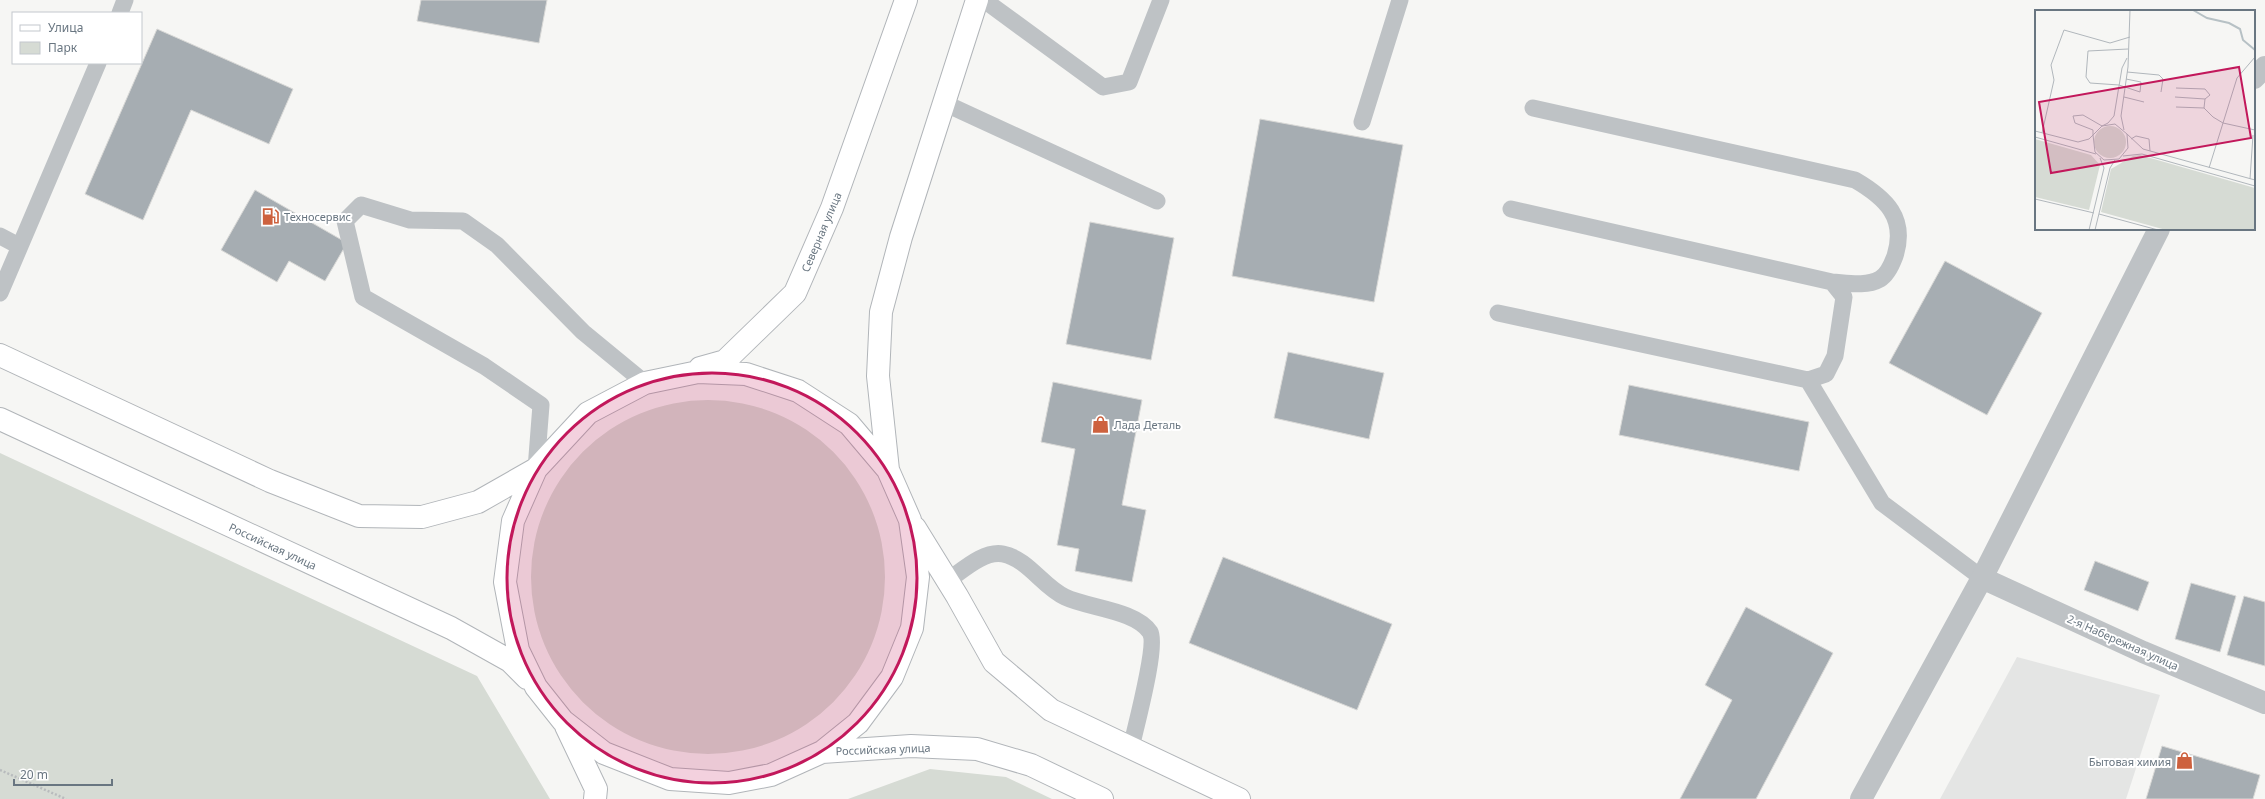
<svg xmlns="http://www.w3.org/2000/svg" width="2265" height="799" font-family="'Noto Sans',sans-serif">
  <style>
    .built { fill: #e4e5e4 }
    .green { fill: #d6dbd4 }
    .building { fill: #a6adb2; stroke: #d8d8d6 }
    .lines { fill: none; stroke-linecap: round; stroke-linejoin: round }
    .secondary-casing { stroke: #b1b5b9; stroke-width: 24 }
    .path { stroke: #b8bbbd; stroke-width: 2.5; stroke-dasharray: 2 2; stroke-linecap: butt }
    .lane { stroke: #bec2c5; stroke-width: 17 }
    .street { stroke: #bec2c5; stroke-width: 22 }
    .secondary { stroke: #fff; stroke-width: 22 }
    .marked { fill: #c2185b; fill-opacity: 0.2; stroke: #c2185b; stroke-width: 3; stroke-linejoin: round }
    .labels { text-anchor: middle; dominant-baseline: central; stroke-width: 4; stroke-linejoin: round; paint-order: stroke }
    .poi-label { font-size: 11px; fill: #697681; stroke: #fff; text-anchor: start }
    .street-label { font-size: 11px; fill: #697681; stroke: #fff }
    .inset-river { fill: none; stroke: #b7c1c5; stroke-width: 2 }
    .inset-road { fill: none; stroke: #b1b7bc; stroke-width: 1 }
    .view { fill: #c2185b; fill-opacity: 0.15; stroke: #c2185b; stroke-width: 2 }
    .inset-edge { fill: none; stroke: #697681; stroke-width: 2 }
  </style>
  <rect width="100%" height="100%" fill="#f6f6f4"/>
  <!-- built -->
  <path class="built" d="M2017 657 2160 695 2126 799H1940Z"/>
  <!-- green -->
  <path class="green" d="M531 577a177 177 0 1 1 354 0a177 177 0 1 1-354 0Z
    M0 453 477 676 550 799H0Z
    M930 769 1006 777 1052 799H848Z"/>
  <!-- building -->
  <path class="building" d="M421 0H547L539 43 417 21Z
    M157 29 293 89 269 144 191 110 143 220 85 194Z
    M1260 119 1403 145 1374 302 1232 276Z
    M255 190 347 243 325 281 289 261 277 282 221 250Z
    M1090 222 1174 238 1151 360 1066 344Z
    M1945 261 2042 313 1987 415 1889 363Z
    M1288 352 1384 373 1369 439 1274 418Z
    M1053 382 1142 400 1122 505 1146 510 1132 582 1075 571 1079 549 1057 545 1075 449 1041 442Z
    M1629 385 1809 422 1799 471 1619 435Z
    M1223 557 1392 624 1357 710 1189 643Z
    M2095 561 2149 582 2138 611 2084 590Z
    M2191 583 2236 596 2220 652 2175 639Z
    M2244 596 2265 602V666L2227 655Z
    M1746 607 1833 653 1756 799H1680L1732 700 1705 685Z
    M2162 746 2260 775 2253 799H2146Z"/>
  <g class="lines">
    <defs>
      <path id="secondary" d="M0 355 270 481 359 516 422 517 478 502 536 469 588 413 645 383 698 372 746 374 798 391 849 424 888 470 910 520 918 577 912 628 892 677 858 723 822 752 771 775 729 783 670 779 604 753 563 721 536 687 518 650 505 582 513 521 536 469
        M700 368 725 361 795 293 832 208 906 0
        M0 419 451 628 510 661 527 678
        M888 470 878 376 881 312 901 237 977 0
        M915 528 957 596 994 662 1051 710 1239 799
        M566 726 596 789 595 799
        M822 752 911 746 977 749 1031 765 1102 799"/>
    </defs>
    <!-- secondary casing -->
    <use href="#secondary" class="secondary-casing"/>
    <!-- path -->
    <path class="path" d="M0 770 66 799"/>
    <!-- lane -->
    <path class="lane" d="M984 0 1103 87 1129 82 1161 0
      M120 13 125 0
      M944 103 1157 201
      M1533 108 1855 180C1886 198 1907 218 1895 256 1892 264 1887 275 1880 279 1866 287 1847 283 1832 282
      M1362 122 1400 0
      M1511 209 1832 282 1844 297 1835 356 1826 374 1808 380
      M0 236 19 246
      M0 293 98 63
      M1498 313 1808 380 1882 503 1982 578
      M536 469 541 405 484 366 363 297 345 221 361 205 410 220 463 221 497 245 583 332 645 383
      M947 581C962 571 984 550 1003 554 1028 559 1043 587 1065 597 1088 608 1135 610 1150 632 1158 645 1135 729 1131 748"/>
    <!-- street -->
    <path class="street" d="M2254 78 2265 67
      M1982 578 2143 652 2265 703
      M1861 799 1982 578 2159 229"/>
    <!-- secondary -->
    <use href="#secondary" class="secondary"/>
  </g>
  <!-- marked area -->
  <path class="marked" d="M507 578a205 205 0 1 1 410 0a205 205 0 1 1-410 0Z"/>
  <!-- icons -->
  <defs>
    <symbol id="fuel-bare" viewBox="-9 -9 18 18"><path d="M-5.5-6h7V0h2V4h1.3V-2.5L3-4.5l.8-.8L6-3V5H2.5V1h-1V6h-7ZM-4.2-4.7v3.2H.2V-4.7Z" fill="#cd613e" stroke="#fff" stroke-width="2.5" paint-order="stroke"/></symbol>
    <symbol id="shop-bare" viewBox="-9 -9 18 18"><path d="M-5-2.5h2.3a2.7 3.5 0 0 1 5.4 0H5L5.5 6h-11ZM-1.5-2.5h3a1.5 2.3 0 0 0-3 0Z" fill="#cd613e" stroke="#fff" stroke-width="2.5" paint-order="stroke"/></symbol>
  </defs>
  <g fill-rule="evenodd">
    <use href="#fuel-bare" x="258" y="204" width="25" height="25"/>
    <use href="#shop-bare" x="1088" y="412" width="25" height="25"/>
    <use href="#shop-bare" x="2172" y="748" width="25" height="25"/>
  </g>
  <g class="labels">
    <!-- poi labels -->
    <g class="poi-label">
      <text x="284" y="216">Техносервис</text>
      <text x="1114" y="424">Лада Деталь</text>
      <text x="2171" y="761" text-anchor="end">Бытовая химия</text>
    </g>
    <!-- street labels -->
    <g class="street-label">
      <text transform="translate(821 232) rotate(-67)">Северная улица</text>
      <text transform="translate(273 546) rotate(25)">Российская улица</text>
      <text transform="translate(2123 642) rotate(24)">2-я Набережная улица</text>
      <text transform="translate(883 749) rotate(-2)">Российская улица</text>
    </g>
  </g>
  <!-- overview -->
  <g transform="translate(2035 10)">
    <rect width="220" height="220" fill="#f6f6f4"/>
    <path d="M59 132a16 16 0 1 1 32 0a16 16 0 1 1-32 0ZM0 129 56 145 65 155 54 200 0 187ZM105 145 220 178V220H131L66 202 76 159 98 146Z" fill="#d6dbd4"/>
    <path class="inset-river" d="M158 0 172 8 194 13 205 19 208 30 220 40"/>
    <path class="inset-road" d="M92 62 124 65 128 69 126 82M91 69 106 72 105 82 84 75 55 73 51 67 53 41 93 39M141 78 170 79 175 85 170 89M89 87 109 92M140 87 170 89 169 98M141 97 169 98 178 107 188 113 220 120M89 120 86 106 93 57 95 0M0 121 43 132 54 129 67 116 80 114 92 124 93 138 84 149 69 150 60 142 58 125M7 123 19 70 16 55 29 20 75 33 95 27M92 124 108 139 220 170M58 125V120L40 113 38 106 48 105 67 116 73 113 79 106 87 58 92 48M0 127 61 144M96 129 101 126 114 129 115 141M88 146 107 144 220 176M174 158 202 68 220 47M215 169 218 125M0 189 59 203M64 204 123 220M54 220 69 158 65 148M60 220 75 158 80 150"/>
    <path class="view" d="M204 57 216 128 16 163 4 92Z"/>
    <rect width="220" height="220" class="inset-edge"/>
  </g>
  <!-- legend -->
  <rect x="12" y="12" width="130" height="52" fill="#ffffff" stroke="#c3c8cd"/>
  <rect x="20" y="25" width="20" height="6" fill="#ffffff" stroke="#c3c8cd"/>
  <text x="48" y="32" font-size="12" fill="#697681">Улица</text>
  <rect x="20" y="42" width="20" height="12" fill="#d6dbd4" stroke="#c3c8cd"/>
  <text x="48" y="52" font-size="12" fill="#697681">Парк</text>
  <!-- scale -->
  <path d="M14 779v6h98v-6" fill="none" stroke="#697681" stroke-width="2"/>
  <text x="20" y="779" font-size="12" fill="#697681" stroke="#ffffff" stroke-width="3" paint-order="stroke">20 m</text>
</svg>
